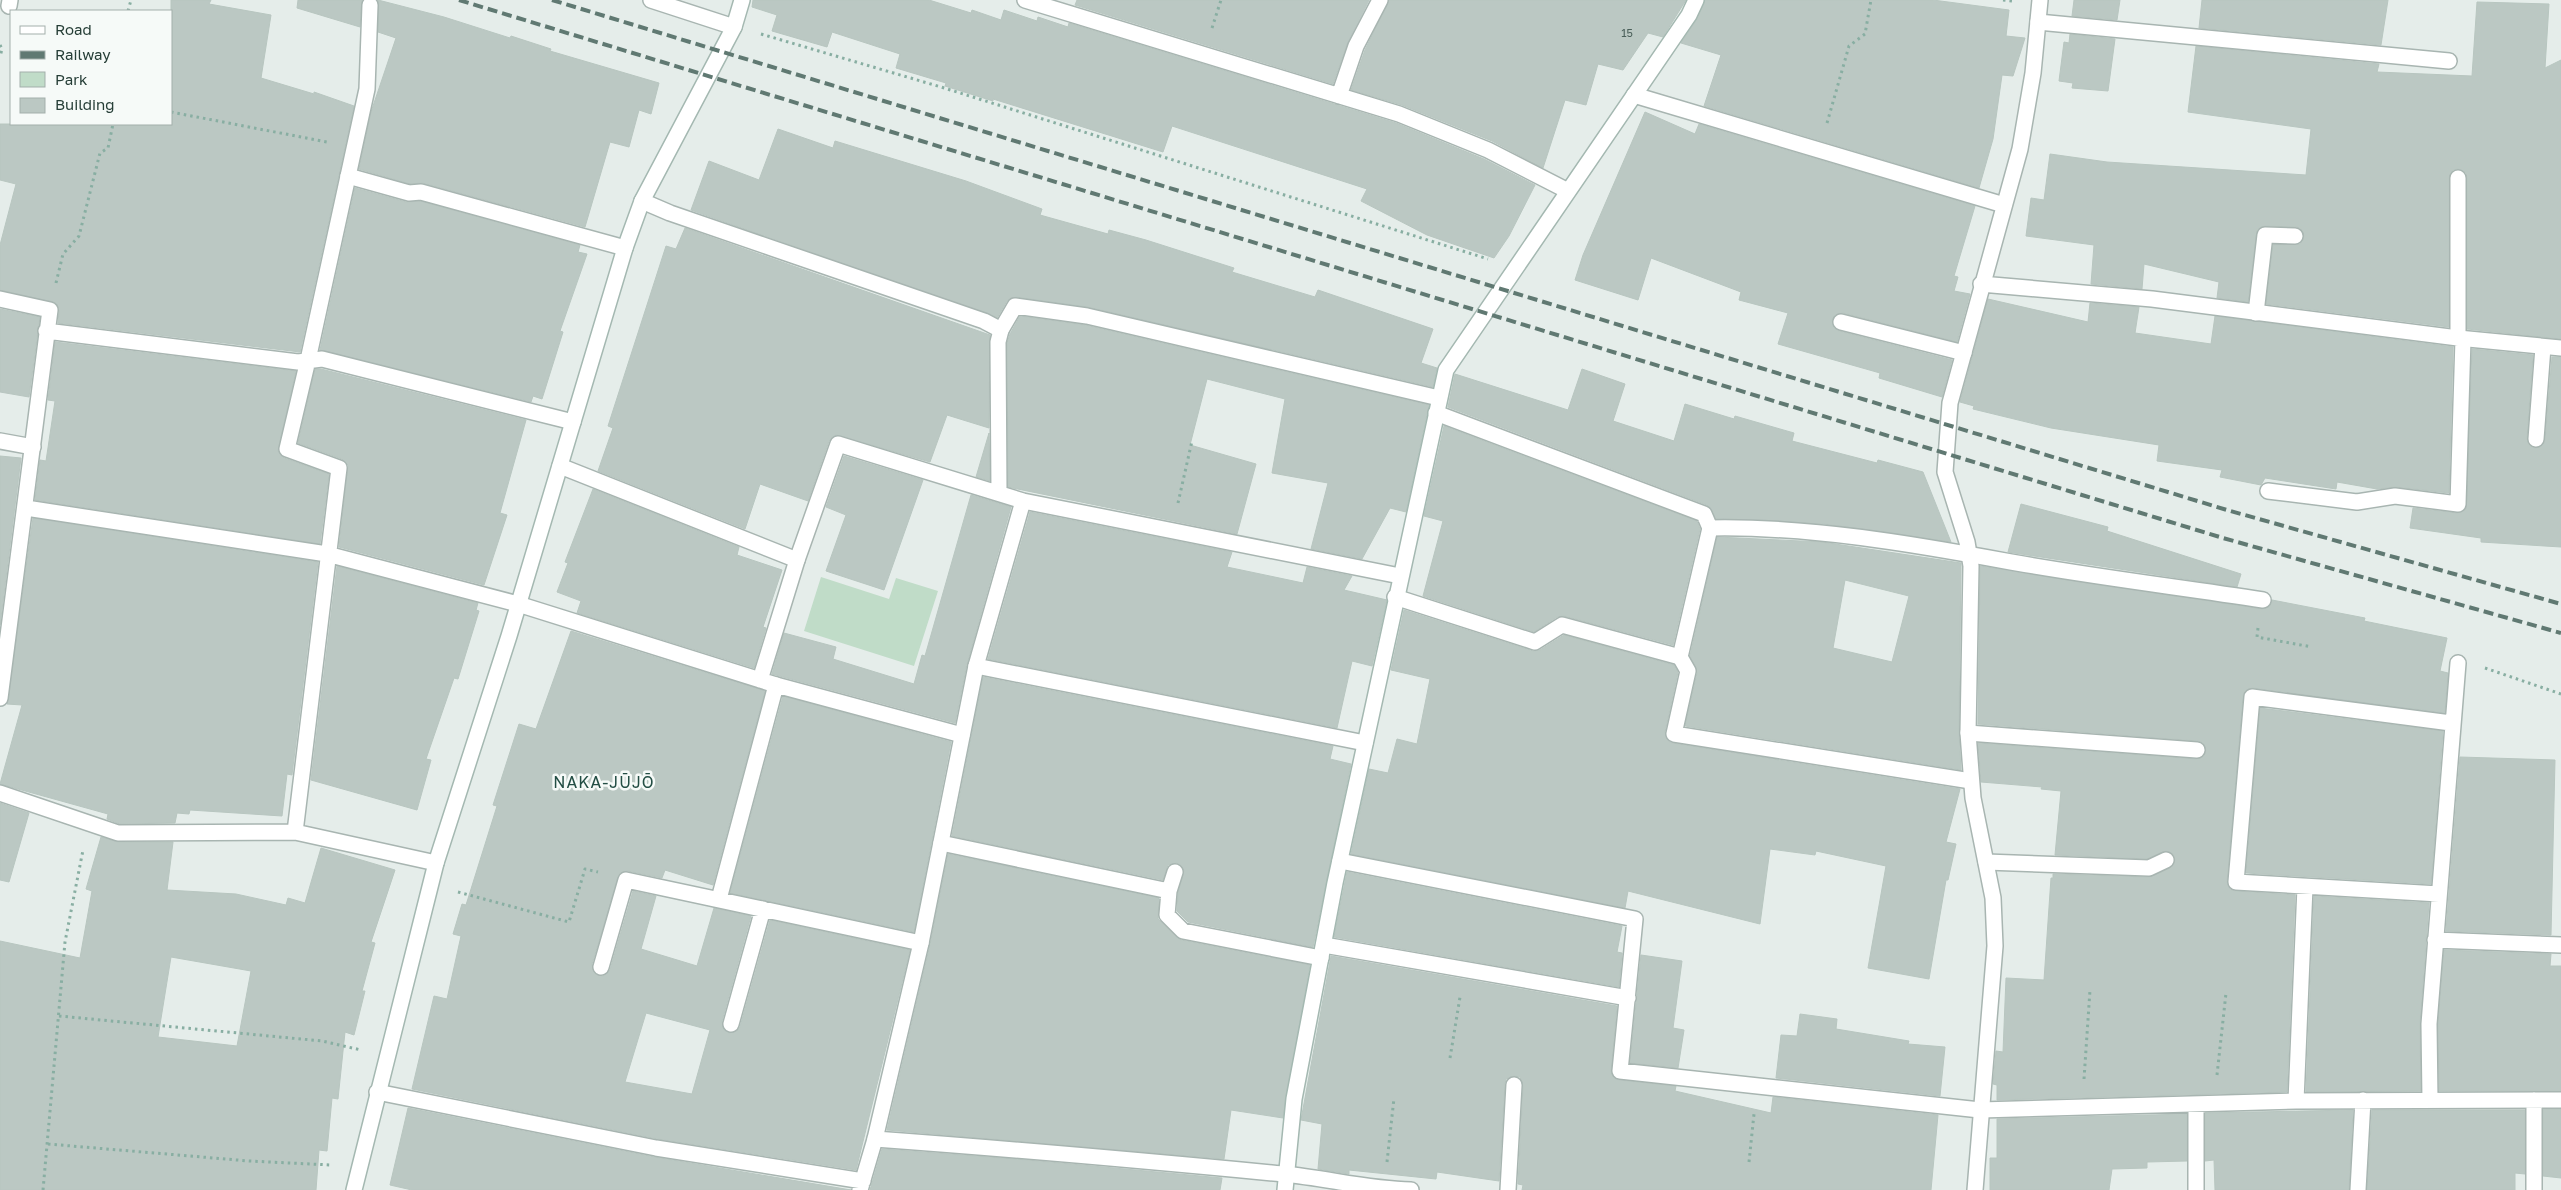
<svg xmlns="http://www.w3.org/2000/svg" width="2561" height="1190" font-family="'Golos Text',sans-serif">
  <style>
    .green { fill: #c0dcc8 }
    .building { fill: #bbc8c3; stroke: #b8c6c0; fill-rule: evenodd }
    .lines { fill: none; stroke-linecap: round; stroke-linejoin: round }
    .lane-casing { stroke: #a8b5b1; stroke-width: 18 }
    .street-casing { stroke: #a8b5b1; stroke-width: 18 }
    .secondary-casing { stroke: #a4b8b1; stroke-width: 18 }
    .path { stroke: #88aea2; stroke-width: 3; stroke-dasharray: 2.5 4; stroke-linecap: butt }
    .lane { stroke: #fff; stroke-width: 15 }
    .street { stroke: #fff; stroke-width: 15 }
    .secondary { stroke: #fff; stroke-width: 15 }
    .rail { stroke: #607972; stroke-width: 4; stroke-dasharray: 10 5; stroke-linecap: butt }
    .labels { text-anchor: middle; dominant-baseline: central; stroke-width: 5; stroke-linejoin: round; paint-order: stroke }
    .number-label { font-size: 11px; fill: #4b605a }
    .quarter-label { font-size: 16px; letter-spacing: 1px; fill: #234e44; stroke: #f6faf8 }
  </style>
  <rect width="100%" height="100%" fill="#e5edea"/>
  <!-- green -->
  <path class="green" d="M821 577 889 599 896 578 938 591 914 666 804 631Z"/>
  <!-- building -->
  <path class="building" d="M171 0H211L209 4 271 15 261 78 314 94V92L354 106 300 352 58 323 59 311 56 303 0 290V245L16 184 0 180V124H171Z
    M298 0H362L360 27 297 8Z
    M378 0 444 17 510 38 511 36 551 49 550 51 659 83 651 114 639 110 629 147 610 142 585 227 423 183 410 184 359 169 371 112 396 38 378 32Z
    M753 0H929L971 13 972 10 1001 20 1004 10 1037 21 1038 17 1068 27 1069 23 1396 123 1484 159 1535 185 1509 236 1494 258 1427 235 1361 201 1367 189 1172 126 1163 152 993 99V101L945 86 946 83 896 68 900 54 832 32 827 47 772 31 777 15 752 7Z
    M1077 0H1369L1348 42 1333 84 1075 5Z
    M1389 0H1686L1663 37 1648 33 1623 70 1598 64 1586 105 1565 100 1543 168 1492 141 1402 105 1351 90 1365 50Z
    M1705 0H1933L2009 10 2006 36 2025 38 2013 76 2002 75 1993 139 1979 188 1704 106 1721 55 1681 43 1697 19Z
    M2074 0H2120L2117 20 2072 16Z
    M2202 0H2388L2381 45 2199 28Z
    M2477 2 2549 4 2545 68 2561 60V339L2467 329V178L2466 173 2458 169 2453 170 2449 178V327L2266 304 2273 245 2300 244 2304 236 2300 228 2296 227 2265 226 2257 230 2248 302 2217 298 2219 282 2144 264 2142 289 2091 284 2094 245 2026 236 2031 198 2044 200 2050 154 2107 162 2306 175 2311 129 2188 112 2196 46 2379 64 2377 72 2472 76Z
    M2070 34 2115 39 2108 91 2072 88 2073 83 2059 81 2064 42 2069 43Z
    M1645 112 1695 134 1699 124 1975 206 1954 276 1958 277 1954 291 1970 294 1957 342 1843 313 1835 315 1832 320 1834 328 1839 331 1952 360 1942 397 1879 378 1880 373 1778 344 1788 313 1739 300 1741 292 1651 258 1638 300 1575 280 1583 255Z
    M778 129 833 148 835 141 966 181 1042 209 1040 215 1108 234 1109 230 1146 240 1234 268 1232 272 1315 297 1318 290 1433 329 1421 363 1437 368 1433 387 1088 307 1016 297 1007 301 997 318 691 210 709 161 759 180Z
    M355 188 406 202 420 201 580 245 578 252 587 254 560 331 563 332 542 399 533 396 531 402 320 350Z
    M685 228 990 335 989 428 947 415 930 462 836 435 829 441 808 501 760 484 745 529 598 471 613 428 608 426 666 246 676 249Z
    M1988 299 2088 322 2090 303 2139 307 2135 333 2211 344 2215 316 2453 347 2449 493 2396 487 2377 489 2337 482 2336 489 2265 478 2261 485 2220 477 2222 470 2157 461 2159 445 2051 428 1973 409 1974 406 1960 402Z
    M0 309 40 317 29 397 0 392Z
    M1020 316 1085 325 1429 405 1406 512 1390 508 1362 559 1311 549 1328 483 1272 473 1285 399 1207 379 1190 445 1256 464 1237 534 1008 487 1007 343 1010 334Z
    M55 342 296 371 278 451 284 458 329 474 320 544 35 500 40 460 46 461 55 401 48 400Z
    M2472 349 2533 355 2527 438 2528 443 2535 448 2540 447 2545 440 2552 357H2561V547L2481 542V538L2410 528 2413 508 2457 513 2466 509Z
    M315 369H321L526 420 500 513 507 515 484 585 339 547 348 465 342 459 298 443Z
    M1582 369 1625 384 1613 421 1674 441 1685 404 1734 419 1735 416 1794 433 1792 441 1877 463 1878 460 1923 472 1951 542 1824 524 1716 519 1707 505 1448 407 1455 374 1568 410Z
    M1444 426 1697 521 1700 529 1673 645 1564 616 1557 617 1534 632 1423 596 1443 521 1424 516Z
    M989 433 990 481 976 477Z
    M0 456 21 458 0 625Z
    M844 456 923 480 884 590 826 571 846 515 826 507Z
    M593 489 739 547 737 555 782 570 763 627 766 628 754 668 577 613 581 601 557 592 568 563 565 562Z
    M971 495 1011 507 967 664 955 723 772 674 784 633 836 647 833 659 914 684 922 655 925 656Z
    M2021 504 2108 527 2107 531 2241 574 2237 587 2008 552Z
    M1030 512 1232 552 1227 567 1303 583 1307 567 1352 576 1344 590 1387 600 1372 666 1352 661 1337 728 988 659Z
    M33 518 318 562 292 775 287 774 282 816 190 810 189 814 177 813 175 823 120 824 107 819 108 814 0 784 22 705 7 704Z
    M1717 537 1822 542 1961 563 1959 733 1961 770 1685 726 1697 673 1690 656ZM1845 580 1909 596 1892 662 1833 648Z
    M337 566 478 603 476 610 479 611 458 679 454 678 426 759 431 760 417 810 311 780Z
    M1980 566 2262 609 2270 606 2272 600 2365 618 2364 621 2447 638 2440 671 2448 673 2445 713 2253 688 2248 689 2243 696 2227 882 2230 889 2235 891 2295 895 2287 1092 1997 1100V1085L1993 1084 1996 1051 2003 1052 2006 978 2044 980 2051 878H2053V874L2149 877 2170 868 2175 860 2172 853 2166 851 2147 859 2055 855 2061 791 2041 789 2042 787 1981 782 1978 743 2196 759 2204 756 2206 750 2203 743 2198 741 1978 724Z
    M1404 610 1533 651 1540 650 1564 635 1674 665 1678 672 1665 732 1668 741 1672 743 1960 789 1946 842 1956 844 1948 880H1946L1929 979 1868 968 1886 866 1816 851 1815 855 1770 849 1760 924 1628 891 1625 908 1351 854 1369 769 1388 773 1397 739 1417 744 1430 679 1391 670Z
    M571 631 765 691 713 885 665 870 662 878 628 871 620 873 592 964 595 974 603 976 610 970 633 891 656 896 641 949 697 966 714 908 751 916 722 1021 724 1030 729 1033 737 1031 740 1027 770 920 910 950 856 1170 658 1139 412 1089 434 996 447 999 461 936 453 934 462 904 466 905 497 806 493 805 519 724 536 729ZM646 1013 710 1030 692 1094 625 1082Z
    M983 677 1333 746 1330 759 1351 764 1313 947 1188 922 1177 911 1178 893 1184 870 1177 863 1168 865 1163 880 952 836Z
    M783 696 951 742 914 932 730 893Z
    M2260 708 2443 731 2431 884 2246 873Z
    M2460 757 2555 760 2551 935 2446 931Z
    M0 803 29 813 9 882 0 880Z
    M101 837 118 842H173L167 890 236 894 286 905 288 898 305 903 321 848 395 870 371 942 375 943 362 991H365L354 1035 345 1032 338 1099 332 1098 327 1151 319 1150 316 1190H0V941L80 958 92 891 86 889ZM171 957 251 971 237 1046 158 1037Z
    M948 854 1159 898 1158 919 1181 940 1310 965 1283 1118 1231 1110 1224 1159 887 1130 930 945Z
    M1347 872 1622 926 1617 952 1622 953 1619 987 1334 937Z
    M2314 896 2429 903 2420 1023 2421 1091 2306 1092Z
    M2444 950 2551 954 2550 966H2561V1091H2439L2438 1024Z
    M1641 955 1682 961 1673 1028 1684 1030 1678 1068 1630 1063Z
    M1331 956 1617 1006 1611 1071 1614 1078 1619 1080 1676 1086 1675 1091 1771 1113 1773 1097 1938 1115 1931 1190H1522L1523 1185 1518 1184 1523 1086 1520 1077 1514 1076 1506 1079 1505 1084 1499 1181 1437 1172 1436 1179 1349 1170V1174L1318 1169 1322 1124 1301 1120Z
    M1800 1014 1837 1019 1836 1029 1909 1041 1908 1044 1945 1047 1940 1096 1776 1078 1781 1035 1797 1036Z
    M408 1108 654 1157 851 1190H412L390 1185Z
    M2543 1109H2561V1178L2543 1176Z
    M2353 1110 2349 1190H2215L2214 1160 2205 1161V1113Z
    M2372 1110H2525V1174L2515 1173V1190H2367Z
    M2187 1114V1161L2147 1162V1168L2112 1169 2109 1190H1990V1158H1997V1119Z
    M882 1149 1027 1160 1222 1178 1220 1190H870Z"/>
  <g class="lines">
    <defs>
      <path id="lane" d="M1025 0 1399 114 1488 150 1568 191
        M9 6 10 0
        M2038 22 2449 61
        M1634 95 2004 205
        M1339 96 1356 46 1380 0
        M348 176 409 193 421 192 625 248
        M2458 178V338
        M2256 313 2265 235 2295 236
        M1841 322 1964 353
        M1001 330 1015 306 1087 316 1439 398
        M1436 413 1704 514 1710 528C1810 526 1913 544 2011 562 2095 577 2179 587 2263 600
        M2536 439 2543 347
        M0 441 33 447
        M560 466 797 560
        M2268 491 2357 502 2395 496 2458 504 2463 339
        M1680 657 1688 671 1674 734 1971 781
        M976 666 1365 743
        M1968 733 2197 750
        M941 843 1169 891 1167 915 1183 931 1321 958
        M1340 861 1635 919 1620 1071 1980 1110 2296 1101 2561 1100
        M1986 862 2149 868 2166 860
        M1169 891 1175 872
        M2439 894 2236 882 2252 697 2451 723
        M719 899 776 685 962 735
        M2435 940 2561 945
        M1324 945 1628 998
        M601 967 626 880 921 943
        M731 1024 763 909
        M2430 1100 2429 1024 2458 663
        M2534 1100V1190
        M2296 1101 2305 887
        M2196 1104V1190
        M875 1139C1011 1149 1147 1161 1283 1174 1326 1178 1368 1189 1411 1190
        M1508 1190 1514 1085
        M2358 1190 2363 1100"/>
      <path id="street" d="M651 0 734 27
        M642 201 670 213 984 321 1001 330 998 342 999 492
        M1981 284 2152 299 2458 338 2561 348
        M0 299 50 310 0 698
        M46 331 298 362 322 359 573 422
        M26 508 327 554 518 604 776 685
        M1395 597 1535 642 1562 625 1680 657 1710 528
        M760 680 797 560 838 444 1023 501 1400 576
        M0 793 118 833 295 832 436 863
        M295 832 339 468 287 449 308 360 367 89 370 5
        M377 1092 656 1148 863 1181
        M860 1190 875 1139 921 943 976 666 1023 501
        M1975 1190 1995 946 1993 898 1973 798 1968 733 1971 566 1967 542 1945 472 1950 403 2020 149 2033 73 2040 0"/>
      <path id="secondary" d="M354 1190 436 863 509 636 625 248 642 201 734 27 742 0
        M1285 1190 1294 1099 1335 883 1446 370 1689 15 1696 0"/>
    </defs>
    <!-- lane casing -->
    <use href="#lane" class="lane-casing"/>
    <!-- street casing -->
    <use href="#street" class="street-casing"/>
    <!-- secondary casing -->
    <use href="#secondary" class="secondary-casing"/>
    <!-- path -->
    <path class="path" d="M2003 0 2012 1
      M128 11 131 0
      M1212 28 1221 0
      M761 34 941 87 1488 259
      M0 45 2 49 0 57
      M171 112 327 142
      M1827 123 1849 46 1865 34 1871 0
      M56 283 63 254 79 236 100 153 108 148 113 124
      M1178 503 1192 441
      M2258 628 2257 637 2312 647
      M2485 668 2561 694
      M458 892 569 922 585 869 598 872
      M59 1016 322 1041 361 1050
      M1450 1058 1460 997
      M2217 1075 2226 993
      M2084 1079 2090 990
      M48 1144 249 1161 331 1165
      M1387 1162 1394 1098
      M1749 1162 1754 1114
      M43 1190 65 942 83 850"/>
    <!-- lane -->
    <use href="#lane" class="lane"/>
    <!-- street -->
    <use href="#street" class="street"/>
    <!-- secondary -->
    <use href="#secondary" class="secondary"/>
    <!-- rail -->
    <path class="rail" d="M459 0 2223 538 2561 633
      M552 0 2227 510 2561 604"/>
  </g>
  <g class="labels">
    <!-- number labels -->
    <g class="number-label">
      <text x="1627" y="32">15</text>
    </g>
    <!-- quarter labels -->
    <g class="quarter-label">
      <text x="604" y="782">NAKA-JŪJŌ</text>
    </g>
  </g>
  <!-- legend -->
  <rect x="10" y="10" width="162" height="115" fill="#f6faf8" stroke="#a3afab"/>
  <rect x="20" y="26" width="25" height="8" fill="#ffffff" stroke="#a3afab"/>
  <text x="55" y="35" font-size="15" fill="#263e37">Road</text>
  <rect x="20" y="51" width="25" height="8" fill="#607972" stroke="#a3afab"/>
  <text x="55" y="60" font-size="15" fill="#263e37">Railway</text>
  <rect x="20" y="72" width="25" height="15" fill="#c0dcc8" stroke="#a3afab"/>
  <text x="55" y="85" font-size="15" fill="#263e37">Park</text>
  <rect x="20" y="98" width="25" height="15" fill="#bbc8c3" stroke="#a3afab"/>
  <text x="55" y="110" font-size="15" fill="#263e37">Building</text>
</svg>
